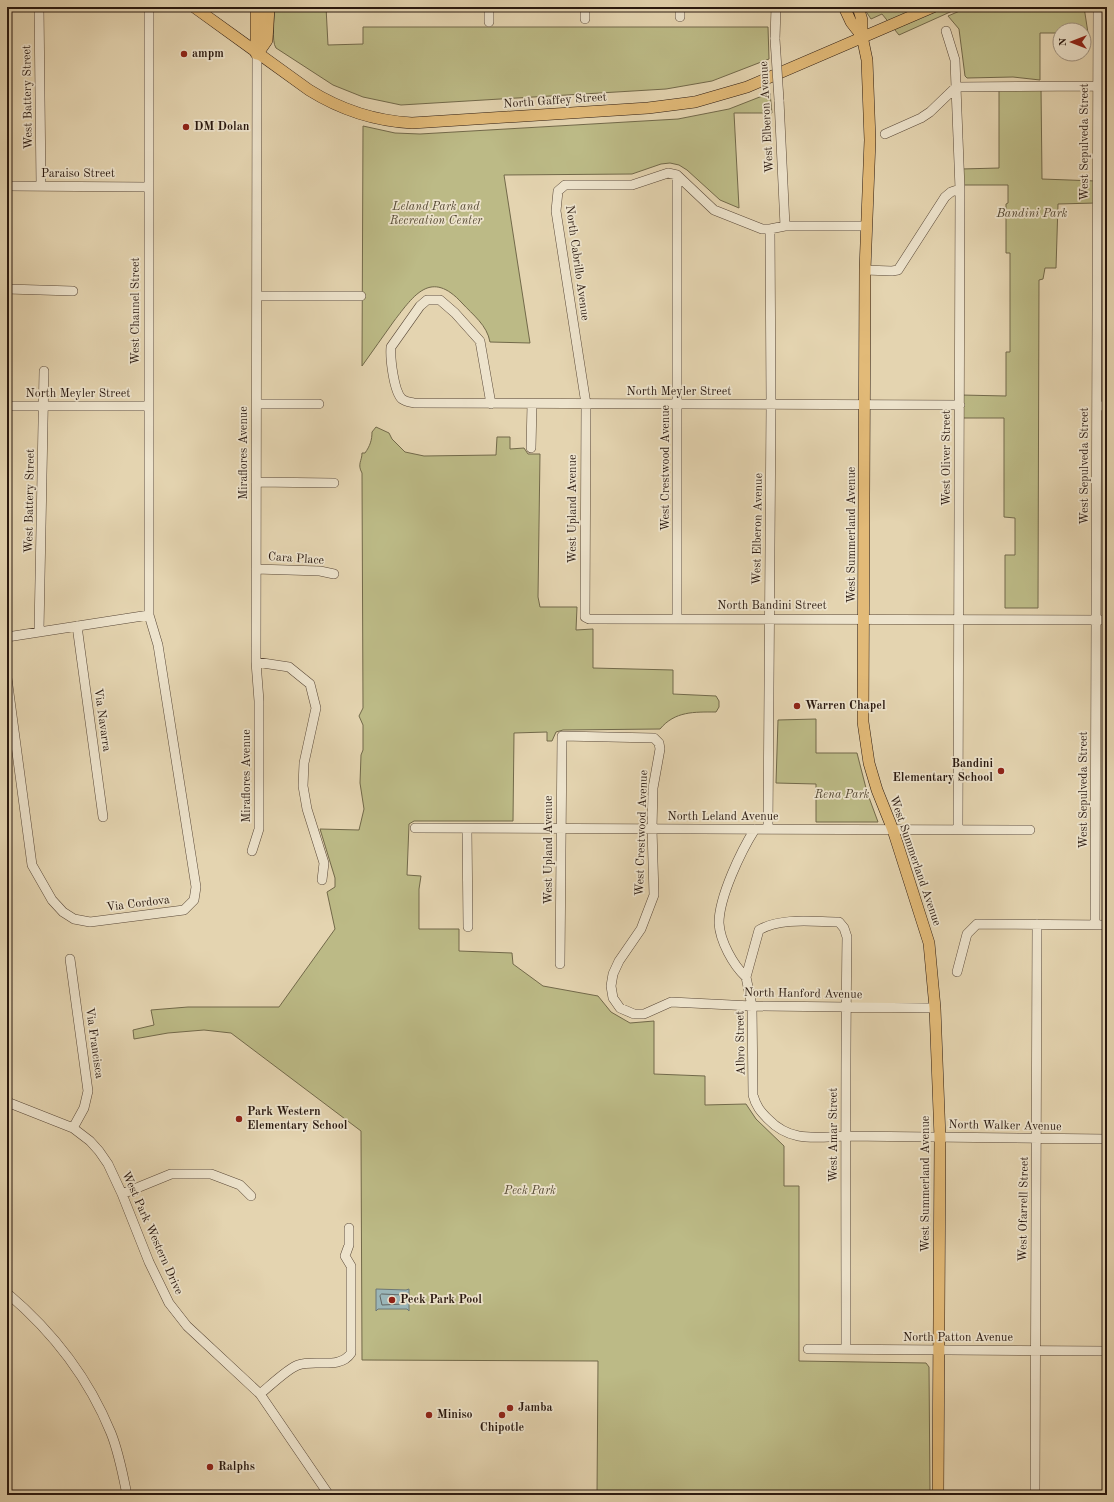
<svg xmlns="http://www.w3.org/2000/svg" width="1114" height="1502" font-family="'Old Standard TT',serif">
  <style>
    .green { fill: #bcba86; stroke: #72694a }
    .water { fill: #9ab5b7; stroke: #6d7674 }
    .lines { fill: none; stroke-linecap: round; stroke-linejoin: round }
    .shore { stroke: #626663; stroke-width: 1 }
    .minor-casing { stroke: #584737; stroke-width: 10 }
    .major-casing { stroke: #29180f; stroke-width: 12 }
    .highway-casing { stroke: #29180f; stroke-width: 14 }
    .minor { stroke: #ede3cc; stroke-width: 9 }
    .major { stroke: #e2ba78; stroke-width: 11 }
    .highway { stroke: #e2ba78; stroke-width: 13 }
    .minor-bridge-casing { stroke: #584737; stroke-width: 10; stroke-linecap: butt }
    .minor-bridge { stroke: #ede3cc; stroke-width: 9 }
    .poi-dot { fill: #8f2418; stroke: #ede3cc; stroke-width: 1.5 }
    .labels { text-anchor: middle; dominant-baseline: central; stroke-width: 3.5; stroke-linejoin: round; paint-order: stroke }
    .poi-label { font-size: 12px; font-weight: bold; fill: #29180f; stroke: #ede3cc; text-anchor: start }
    .street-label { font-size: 12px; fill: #29180f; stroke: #ede3cc }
    .park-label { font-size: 12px; font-style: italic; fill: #554933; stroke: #ede3cc }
  </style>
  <rect width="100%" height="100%" fill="#e4d4b0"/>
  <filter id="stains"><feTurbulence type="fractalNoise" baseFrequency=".005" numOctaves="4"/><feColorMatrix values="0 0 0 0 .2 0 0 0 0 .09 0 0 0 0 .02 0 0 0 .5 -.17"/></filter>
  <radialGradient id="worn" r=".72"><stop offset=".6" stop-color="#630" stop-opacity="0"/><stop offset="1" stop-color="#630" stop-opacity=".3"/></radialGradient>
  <!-- green -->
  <path class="green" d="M274 7H326L328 45 363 44V27H768L769 59 712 81 666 89 401 105 363 97 333 85 276 48C271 41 275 18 274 7Z
    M863 7H959V8L899 35 882 14 871 19Z
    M969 7H1084L1088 33H1084V30H1060V33H1040V80L1013 77 967 78 965 76 959 29 948 16Z
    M1041 88 1042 179 1096 181V203L1058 204 1056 268H1045L1043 279 1039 280 1038 608H1005V555H1015V518L1004 517V418H961V395L1006 396V352H1010V253H1006V204L1008 203V185H962L961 169 999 168V89Z
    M770 93 772 113H734L739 208 720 200 687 170 679 165 670 163 661 164 632 174 504 175 530 343 490 342C487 325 473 315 462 303 431 269 414 295 394 321 383 336 373 351 362 366L363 126 395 133 420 134 678 119 729 109Z
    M376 427 389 433 392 439 405 452 424 456 496 455 497 437H510V449L524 448 528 454H540L538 597 540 607H577L576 630 593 629V668L673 670V694L716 696 719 701V707L716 712C694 712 675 711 660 729L563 730 556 732 552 741H547V732L514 733 513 821H414L409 824 407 875 421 876 419 889V929H459V951L512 953 513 964 543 986 598 996 611 1012 630 1023 654 1021V1074L705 1076V1105L746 1104 756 1119 784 1146V1186H799V1361L926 1363 929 1367 930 1495H597L598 1361 362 1360 361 1131 231 1033 204 1030 168 1033 134 1039 133 1030 154 1025 151 1010 188 1007H279L335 929 327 892 335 887V878L320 829 359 830 364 809 360 783 361 755 363 750V725L359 716 363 708 362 473C357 464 362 461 362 453H365C370 446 372 440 372 432Z
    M816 719V753H857L867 792 878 822H816V784L776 783 778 720Z"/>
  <!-- water -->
  <path class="water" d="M376 1289 406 1290 409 1289V1311L407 1309H378L376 1311Z"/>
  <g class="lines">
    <!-- shore -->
    <path class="shore" d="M382 1294 403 1295 404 1304 382 1305 380 1296Z"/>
    <defs>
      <path id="minor" d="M39 7 41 186
        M680 7V17
        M585 19V7
        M489 22V7
        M775 39 776 7
        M779 100 785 226
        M885 134 921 118 930 112 956 87 955 60 946 31
        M677 175V618
        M7 186 149 187
        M866 226H785L770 229H762L714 210 677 175 668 173 632 185H565L558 191 556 211 586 404 585 617 589 619 1107 620
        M865 270 892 271 898 270 945 197 951 192 960 189
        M7 289 73 291
        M257 296H361
        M257 404H319
        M491 404 480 341 455 313 440 300H427L420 306 391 347C390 359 394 392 402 399 406 402 410 402 414 403 596 404 778 404 960 405
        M7 406H148
        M1097 406H1107
        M531 448 532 404
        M256 482 334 483
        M256 569 320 571 334 574
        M77 626 103 817
        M39 631 44 371
        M7 637 149 615
        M256 662 289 667 310 684 316 708 304 763 303 786 307 809 324 863 322 880
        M7 678 32 865 52 900 63 912 74 919 90 922 184 910 194 900 196 887 158 645 149 615V7
        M415 828 1030 830
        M467 829 468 927
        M768 829 771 404 770 229
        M958 830 960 189 956 87 1098 86
        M252 851 259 829V701L256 662 257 53
        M1095 925 1098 7
        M70 959 88 1091 84 1108 73 1128
        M560 964 562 736 654 738 659 743 660 749 653 788 652 829 654 895 641 929 619 961 613 974 611 986 613 998 620 1008 634 1014H644L671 1002 752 1006 935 1008
        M957 972 967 934 977 924 1107 925
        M746 977C733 965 720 941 719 923 719 897 741 851 755 829
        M7 1102 73 1128 90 1141 99 1151 108 1164 122 1194 149 1262 169 1303 187 1326 260 1394 329 1495
        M122 1194 171 1174H211L240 1185 251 1196
        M7 1293C52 1331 89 1379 111 1433 119 1453 123 1475 127 1495
        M808 1349 1107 1351
        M846 1349C846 1212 845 1075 847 937L844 928 839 922C814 922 782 917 759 930L746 977 752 1006 753 1095C756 1106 760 1111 768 1119 791 1143 816 1137 846 1136L1107 1139
        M260 1394C270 1386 287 1369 298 1365 315 1359 340 1370 351 1353V1266L345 1256 349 1245V1228
        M1035 1495 1037 924"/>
      <path id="major" d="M194 7 309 90C341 110 375 121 412 123L648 108 695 102 747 87 933 7
        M844 7 851 22 862 36
        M858 7 862 20V36L867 60 870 140 865 270 863 722 869 763 877 790 893 830 929 943 935 1008 940 1138 938 1495"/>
      <path id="highway" d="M257 7V53
        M257 53 266 40 268 7"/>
    </defs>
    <!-- minor casing -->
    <use href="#minor" class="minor-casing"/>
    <!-- major casing -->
    <use href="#major" class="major-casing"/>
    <!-- highway casing -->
    <use href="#highway" class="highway-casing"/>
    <!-- minor -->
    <use href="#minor" class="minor"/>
    <!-- major -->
    <use href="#major" class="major"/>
    <!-- highway -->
    <use href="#highway" class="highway"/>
    <defs>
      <path id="minor-bridge" d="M775 39 779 100"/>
    </defs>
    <!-- minor-bridge casing -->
    <use href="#minor-bridge" class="minor-bridge-casing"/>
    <!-- minor-bridge -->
    <use href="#minor-bridge" class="minor-bridge"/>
  </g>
  <!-- markers -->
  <g class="poi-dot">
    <circle cx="184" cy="54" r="4"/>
    <circle cx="186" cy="127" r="4"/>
    <circle cx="797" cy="706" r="4"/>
    <circle cx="1001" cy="771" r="4"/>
    <circle cx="239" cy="1119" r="4"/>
    <circle cx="392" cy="1300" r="4"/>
    <circle cx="510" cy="1408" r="4"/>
    <circle cx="429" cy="1415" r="4"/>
    <circle cx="502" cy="1415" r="4"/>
    <circle cx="210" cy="1467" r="4"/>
  </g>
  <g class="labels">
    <!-- poi labels -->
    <g class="poi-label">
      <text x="192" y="54">ampm</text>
      <text x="194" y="127">DM Dolan</text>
      <text x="805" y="706">Warren Chapel</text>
      <text x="993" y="764" text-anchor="end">Bandini<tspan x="993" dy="14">Elementary School</tspan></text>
      <text x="247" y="1112">Park Western<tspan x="247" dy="14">Elementary School</tspan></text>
      <text x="400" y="1300">Peck Park Pool</text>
      <text x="518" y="1408">Jamba</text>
      <text x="437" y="1415">Miniso</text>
      <text x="502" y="1428" text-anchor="middle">Chipotle</text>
      <text x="218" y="1467">Ralphs</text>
    </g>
    <!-- street labels -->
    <g class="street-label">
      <text transform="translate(28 97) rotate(-91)">West Battery Street</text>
      <text transform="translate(555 101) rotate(-4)">North Gaffey Street</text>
      <text transform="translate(767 117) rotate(-93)">West Elberon Avenue</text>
      <text transform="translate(1085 142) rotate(-90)">West Sepulveda Street</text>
      <text x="78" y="174">Paraiso Street</text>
      <text transform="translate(577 263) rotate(82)">North Cabrillo Avenue</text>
      <text transform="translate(136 311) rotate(-90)">West Channel Street</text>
      <text x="679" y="392">North Meyler Street</text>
      <text x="78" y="394">North Meyler Street</text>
      <text transform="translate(244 453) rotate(-90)">Miraflores Avenue</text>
      <text transform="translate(947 458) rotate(-90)">West Oliver Street</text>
      <text transform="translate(1085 466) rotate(-90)">West Sepulveda Street</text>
      <text transform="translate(666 468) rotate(-90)">West Crestwood Avenue</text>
      <text transform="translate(30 501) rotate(-89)">West Battery Street</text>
      <text transform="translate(573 509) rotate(-90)">West Upland Avenue</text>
      <text transform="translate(758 529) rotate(-89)">West Elberon Avenue</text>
      <text transform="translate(852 535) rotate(-90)">West Summerland Avenue</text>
      <text transform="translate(296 559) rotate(4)">Cara Place</text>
      <text x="772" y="606">North Bandini Street</text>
      <text transform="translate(102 720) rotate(82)">Via Navarra</text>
      <text transform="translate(247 776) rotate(-90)">Miraflores Avenue</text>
      <text transform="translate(1084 790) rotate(-90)">West Sepulveda Street</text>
      <text x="723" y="817">North Leland Avenue</text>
      <text transform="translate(642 833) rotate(-88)">West Crestwood Avenue</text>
      <text transform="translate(549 850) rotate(-90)">West Upland Avenue</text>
      <text transform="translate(915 861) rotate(71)">West Summerland Avenue</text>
      <text transform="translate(138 904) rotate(-7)">Via Cordova</text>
      <text transform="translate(803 994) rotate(1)">North Hanford Avenue</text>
      <text transform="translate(94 1043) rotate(82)">Via Francisca</text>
      <text transform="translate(741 1043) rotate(-91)">Albro Street</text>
      <text transform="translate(1005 1126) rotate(1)">North Walker Avenue</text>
      <text transform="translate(834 1135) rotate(-90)">West Amar Street</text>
      <text transform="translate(926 1184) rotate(-90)">West Summerland Avenue</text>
      <text transform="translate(1024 1209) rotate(-89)">West Ofarrell Street</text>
      <text transform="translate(152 1233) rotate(66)">West Park Western Drive</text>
      <text x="958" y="1338">North Patton Avenue</text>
    </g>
    <!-- park labels -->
    <g class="park-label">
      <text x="436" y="207">Leland Park and<tspan x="436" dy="14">Recreation Center</tspan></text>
      <text x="1032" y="214">Bandini Park</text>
      <text x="842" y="795">Rena Park</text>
      <text x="530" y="1191">Peck Park</text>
    </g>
  </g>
  <!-- margin -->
  <rect width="1114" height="1502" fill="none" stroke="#e4d4b0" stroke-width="24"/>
  <rect x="8" y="8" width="1098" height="1486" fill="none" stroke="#29180f" stroke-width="2"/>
  <rect x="12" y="12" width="1090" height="1478" fill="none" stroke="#29180f"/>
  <!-- north arrow -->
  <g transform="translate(1072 42) rotate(270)"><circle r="19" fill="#ede3cc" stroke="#9f9280"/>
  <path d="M0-3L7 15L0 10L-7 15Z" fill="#8f2418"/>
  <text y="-6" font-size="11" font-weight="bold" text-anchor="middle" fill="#29180f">N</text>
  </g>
  <rect width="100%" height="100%" filter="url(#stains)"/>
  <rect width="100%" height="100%" fill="url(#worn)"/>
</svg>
